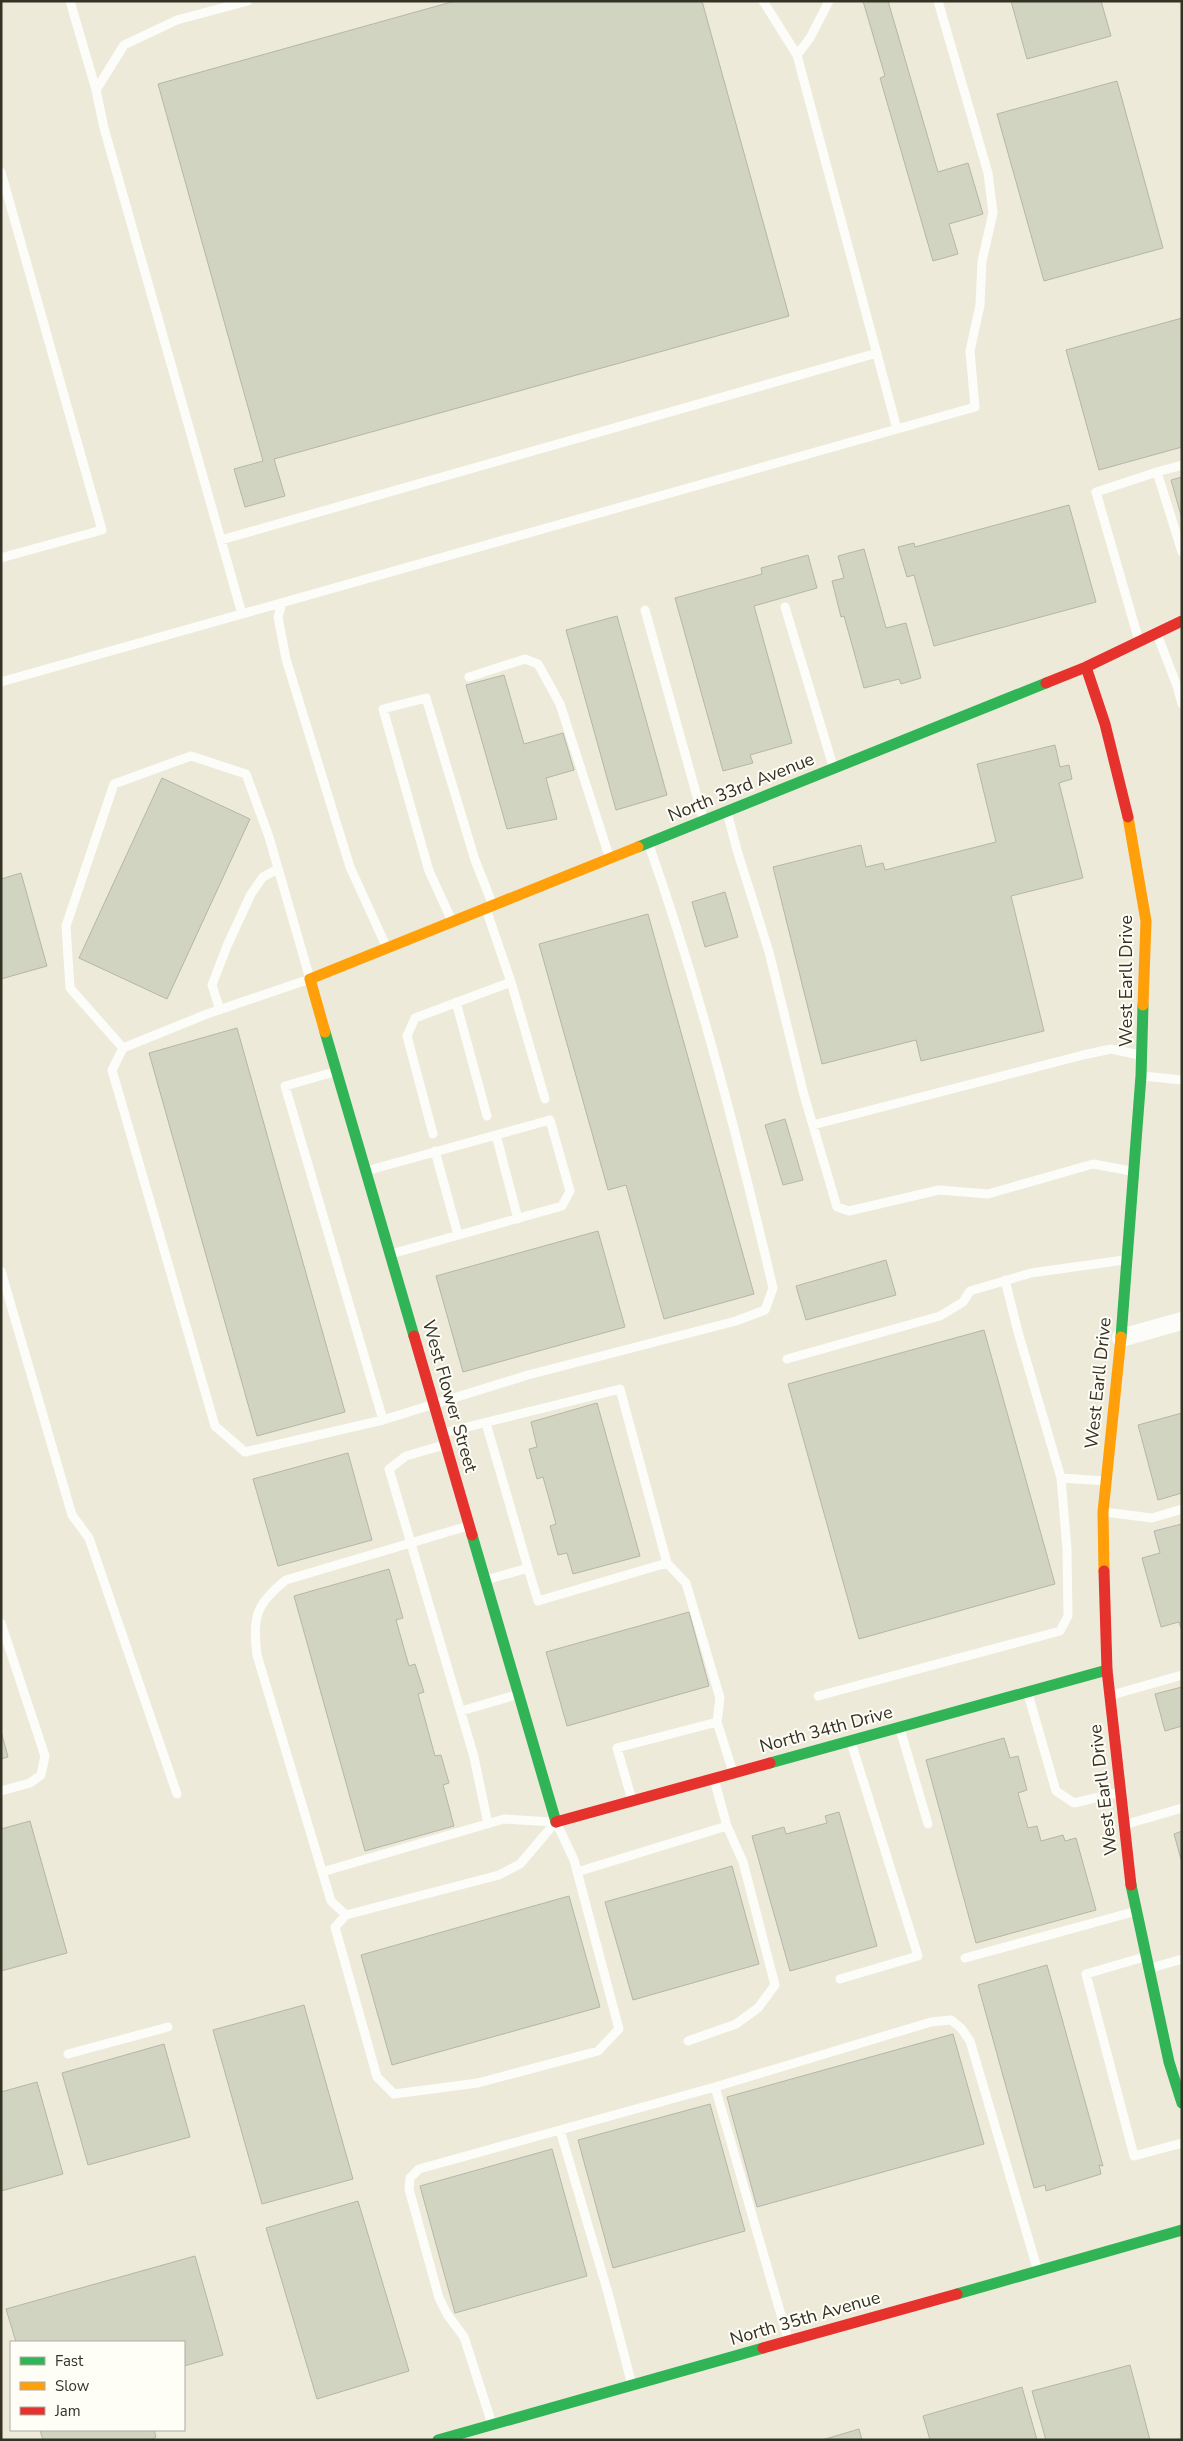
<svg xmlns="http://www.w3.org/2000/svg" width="1183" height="2441" font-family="'Nunito Sans',sans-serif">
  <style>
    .building { fill: #d0d4c1; stroke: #b5b6a9 }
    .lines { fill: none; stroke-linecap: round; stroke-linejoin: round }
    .lane { stroke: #fcfcf9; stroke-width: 9 }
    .street { stroke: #fcfcf9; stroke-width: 18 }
    .fast { stroke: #30b455; stroke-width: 11 }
    .slow { stroke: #ff9f0a; stroke-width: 11 }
    .jam { stroke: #e5322d; stroke-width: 11 }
    .labels { text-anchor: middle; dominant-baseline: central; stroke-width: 4; stroke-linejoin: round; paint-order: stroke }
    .street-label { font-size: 18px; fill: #343125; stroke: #fefdf6 }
  </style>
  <rect width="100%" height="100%" fill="#eeead9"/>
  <!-- building -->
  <path class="building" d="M455 1H702L789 316 274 459 285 496 245 507 234 469 263 461 158 84Z
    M863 1H888L938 172 968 163 983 214 949 224 958 254 933 261 880 78 885 76Z
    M1011 1H1101L1111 36 1027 59Z
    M1117 81 1163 248 1044 281 997 114Z
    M1182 318V447L1099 470 1066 350Z
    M1182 477V519L1171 480Z
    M1069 505 1096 602 934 646 914 575 907 577 898 547 914 543 915 547Z
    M864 549 886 628 906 623 921 678 901 684 899 679 864 688 844 616 841 617 832 581 844 578 838 556Z
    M808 555 817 588 754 606 792 743 750 755 753 763 723 771 675 598 762 574 761 568Z
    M617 616 667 795 616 810 566 630Z
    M504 675 524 744 563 733 574 770 546 778 557 819 507 829 466 685Z
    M1055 745 1060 767 1069 765 1072 779 1059 783 1083 878 1011 896 1044 1031 921 1061 916 1040 822 1064 773 867 861 845 866 867 883 863 885 870 996 842 977 764Z
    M162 778 250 819 167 999 79 958Z
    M21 873 47 966 1 979V879Z
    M725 892 738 937 705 947 692 902Z
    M648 914 754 1294 664 1319 626 1185 608 1190 539 944Z
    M237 1028 345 1412 257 1436 149 1053Z
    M785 1119 803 1180 783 1185 765 1125Z
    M598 1231 625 1327 463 1372 436 1276Z
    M886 1260 896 1295 806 1320 796 1286Z
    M984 1330 1055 1584 859 1639 788 1384Z
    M597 1403 640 1556 573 1574 567 1553 558 1555 550 1526 556 1524 543 1477 537 1479 529 1449 537 1447 531 1422Z
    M1182 1413V1493L1158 1500 1138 1425Z
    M348 1453 372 1540 278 1566 253 1479Z
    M1182 1524V1631L1179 1622 1161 1627 1142 1558 1160 1553 1154 1531Z
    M389 1569 403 1618 396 1620 409 1666 415 1664 424 1692 418 1694 435 1756 441 1755 449 1783 443 1785 454 1826 365 1851 294 1596Z
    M689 1612 709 1686 567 1726 546 1652Z
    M1182 1687V1726L1165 1731 1155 1694Z
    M1 1731 8 1757 1 1759Z
    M1004 1738 1010 1758 1018 1756 1027 1790 1018 1793 1028 1828 1037 1826 1041 1841 1063 1835 1065 1841 1076 1838 1096 1910 976 1943 926 1760Z
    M839 1812 877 1946 790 1971 752 1836 784 1827 786 1834 827 1823 825 1816Z
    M30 1821 67 1953 1 1971V1829Z
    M1182 1831V1863L1174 1834Z
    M732 1866 759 1964 633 2000 605 1902Z
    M569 1896 600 2007 392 2065 361 1955Z
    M1047 1965 1103 2166 1099 2165 1101 2174 1046 2191 1045 2185 1034 2188 978 1985Z
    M304 2005 353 2179 262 2204 213 2030Z
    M953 2034 984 2144 757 2207 727 2097Z
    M164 2044 190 2137 88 2165 62 2073Z
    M37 2082 63 2174 1 2191V2092Z
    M710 2104 745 2231 613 2268 578 2140Z
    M552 2149 587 2276 455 2313 420 2186Z
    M358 2201 409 2371 317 2399 266 2228Z
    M195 2256 223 2355 184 2366V2342H16L6 2309Z
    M1130 2365 1150 2440H1046L1032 2391Z
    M1022 2387 1037 2440H930L923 2416Z
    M859 2429 862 2440H822Z
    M40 2430H154L156 2437 150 2440H43Z"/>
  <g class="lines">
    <!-- lane -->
    <path class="lane" d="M70 1 96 90
      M763 1 797 55
      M829 1 810 38 797 55 897 429
      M1 172 102 530 1 558
      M1182 465 1157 472 1182 552
      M221 540 877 353
      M282 603 278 617 286 659 350 867 386 946
      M785 607 833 766
      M645 610 703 818
      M242 614 104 128 96 90 124 45 177 20 248 1
      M1157 634 1177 686 1182 704
      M1139 641 1096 492 1157 472
      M469 677 525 659 538 664 560 704 609 856
      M1 682 975 407 970 351 980 305 982 261 993 213 988 173 938 1
      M727 812 737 850 769 952 804 1095 837 1207 849 1211 939 1190 988 1194 1093 1164 1131 1171
      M452 921 429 871 383 709 426 698 475 860 492 903
      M511 982 545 1099
      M456 1002 487 1116
      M220 1010 212 985 227 946 251 894 263 877 278 869
      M123 1048 70 988 66 926 114 784 191 756 246 774 269 837 310 979 207 1014 123 1048 112 1070 215 1426 245 1452 383 1420 285 1086 334 1072
      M1142 1076 1182 1080
      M813 1125 1083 1055 1111 1049 1140 1055
      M433 1134 407 1036 415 1018 511 982 486 909
      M496 1135 518 1219
      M435 1151 458 1235
      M366 1171 550 1120 570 1191 562 1206 391 1254
      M1 1271 72 1515 89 1538 177 1794
      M1005 1280 1018 1332 1061 1478 1106 1481
      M787 1359 940 1316 963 1302 970 1291 1031 1273 1124 1260
      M383 1420 528 1375 736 1321 765 1310 773 1288C738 1139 700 990 649 845
      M486 1423 528 1568
      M443 1433 620 1389 667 1563 538 1601 528 1568 486 1580
      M444 1445 406 1456 389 1469 474 1757 488 1824
      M1104 1512 1152 1518 1182 1509
      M468 1526 286 1580C256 1604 252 1617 257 1655L331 1901 346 1915 499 1875 520 1864 554 1824
      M667 1563 686 1583 720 1698 717 1722
      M1 1623 45 1756 41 1775 30 1783 1 1791
      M1028 1694 1056 1791 1074 1803 1120 1792
      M1112 1695 1182 1675
      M818 1696 1060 1631 1068 1616 1067 1549 1061 1478
      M461 1711 516 1695
      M900 1729 928 1824
      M632 1800 617 1748 717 1722 733 1772
      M1127 1824 1182 1808
      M322 1872 504 1819 553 1822
      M577 1872 727 1826 714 1779
      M346 1915 335 1927 377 2077 394 2094 478 2083 598 2051 619 2029 574 1860 557 1824
      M1144 1957 1086 1974 1134 2156 1182 2143
      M965 1958 1133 1912
      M1151 1968 1182 1959
      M840 1979 918 1956 851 1742
      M688 2041 736 2024 758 2008 775 1985 743 1862 727 1826
      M68 2054 168 2027
      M715 2087 931 2022 951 2020 961 2028 970 2041 1037 2268
      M560 2130 608 2293 632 2385
      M492 2424 464 2337 447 2314 439 2298 409 2189 410 2178 419 2169 715 2087 788 2339"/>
    <!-- street -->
    <path class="street" d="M1121 1338 1182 1321"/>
    <!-- fast -->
    <path class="fast" d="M638 847 1046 683
      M325 1032 414 1336
      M1121 1337 1141 1076 1143 1005
      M472 1535 556 1822
      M770 1763 1107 1670
      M1131 1885 1169 2062 1182 2103
      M957 2294 1182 2230
      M438 2440 763 2348"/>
    <!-- slow -->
    <path class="slow" d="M1128 817 1146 921 1143 1005
      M325 1032 310 979 638 847
      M1104 1571 1103 1512 1121 1337"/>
    <!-- jam -->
    <path class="jam" d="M1086 667 1105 724 1128 817
      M1046 683 1086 667 1182 621
      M414 1336 472 1535
      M1104 1571 1107 1670 1131 1885
      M556 1822 770 1763
      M763 2348 957 2294"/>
  </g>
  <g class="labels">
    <!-- street labels -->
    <g class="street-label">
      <text transform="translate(741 787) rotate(-22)">North 33rd Avenue</text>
      <text transform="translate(1126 981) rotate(-90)">West Earll Drive</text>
      <text transform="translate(1098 1383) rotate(-84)">West Earll Drive</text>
      <text transform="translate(450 1396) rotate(74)">West Flower Street</text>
      <text transform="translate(826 1729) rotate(-15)">North 34th Drive</text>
      <text transform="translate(1103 1790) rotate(-97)">West Earll Drive</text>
      <text transform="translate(805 2318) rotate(-16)">North 35th Avenue</text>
    </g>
  </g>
  <!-- border -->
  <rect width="1183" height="2441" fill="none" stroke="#343125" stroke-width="5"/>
  <!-- legend -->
  <rect x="10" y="2341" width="175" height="90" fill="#fefdf6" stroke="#adaba2"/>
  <rect x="20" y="2357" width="25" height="8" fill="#30b455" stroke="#adaba2"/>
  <text x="55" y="2366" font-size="15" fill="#343125">Fast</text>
  <rect x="20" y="2382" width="25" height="8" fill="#ff9f0a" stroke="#adaba2"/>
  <text x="55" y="2391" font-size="15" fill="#343125">Slow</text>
  <rect x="20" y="2407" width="25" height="8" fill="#e5322d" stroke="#adaba2"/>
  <text x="55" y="2416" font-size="15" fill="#343125">Jam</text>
</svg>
